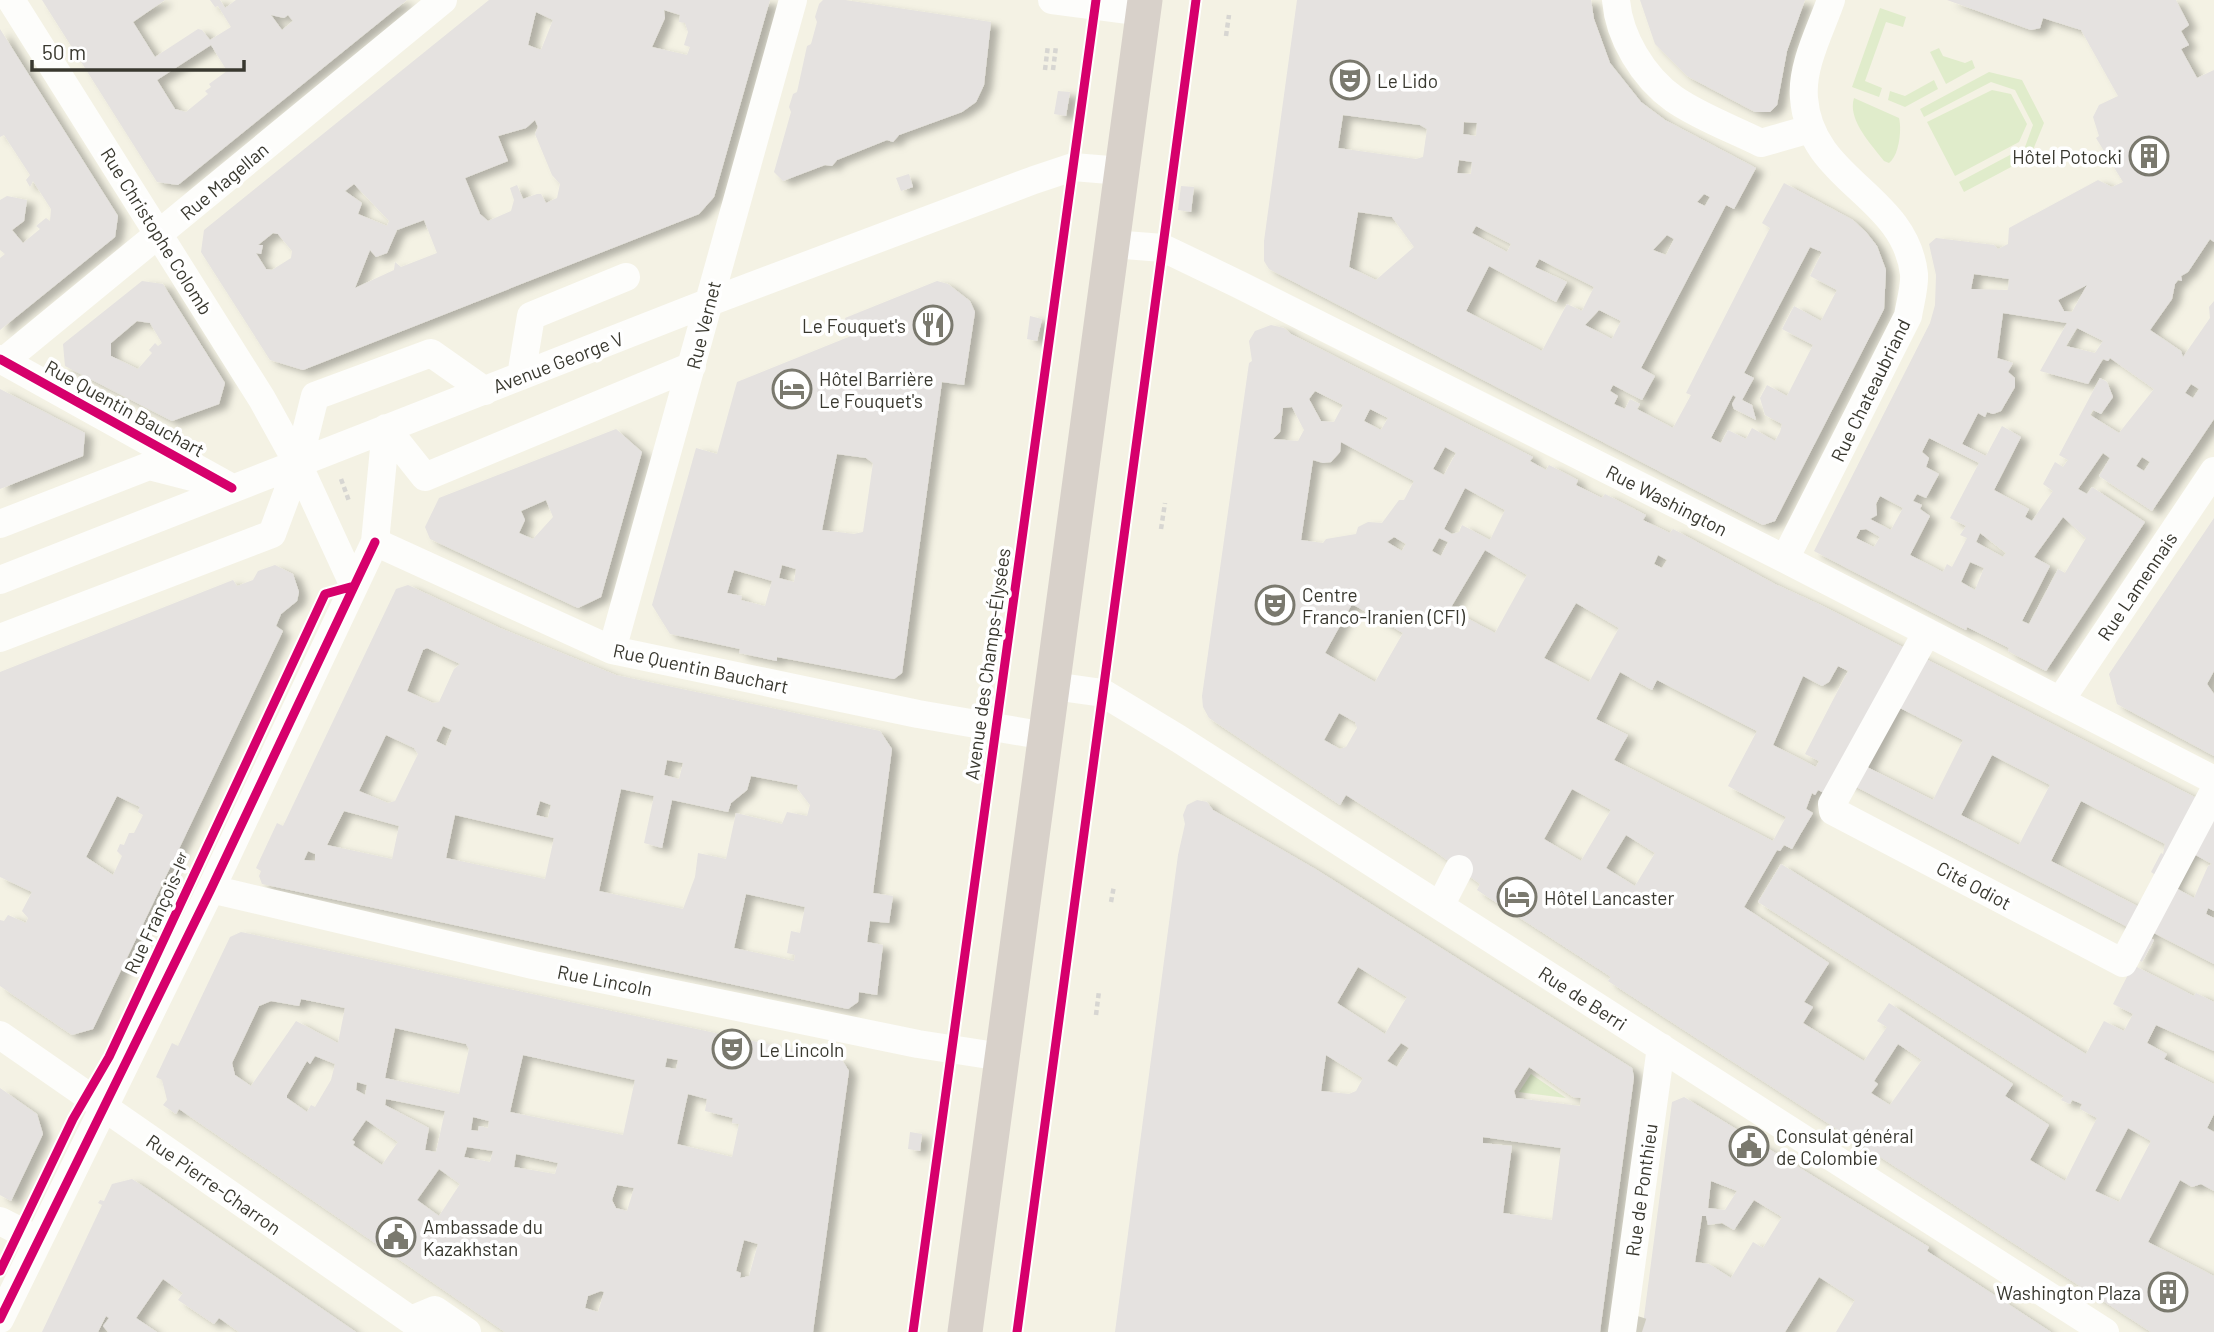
<svg xmlns="http://www.w3.org/2000/svg" width="2214" height="1332" font-family="Barlow,sans-serif">
  <style>
    .green { fill: #e0eccb }
    .building { fill: #e5e2e0; fill-rule: evenodd; filter: url(#shadow) }
    .lines { fill: none; stroke-linecap: round; stroke-linejoin: round }
    .minor-tunnel { stroke: #cfcdc0; stroke-width: 28; stroke-dasharray: 28 14; stroke-linecap: butt }
    .path { stroke: #d7d6d2; stroke-width: 4.5; stroke-dasharray: 5 3.5; stroke-linecap: butt }
    .minor { stroke: #fdfdfb; stroke-width: 28 }
    .major { stroke: #d8d1ca; stroke-width: 35 }
    .cycleway-casing { stroke: #fff; stroke-width: 13 }
    .cycleway { stroke: #d6006c; stroke-width: 9 }
    .labels { text-anchor: middle; dominant-baseline: central; stroke-width: 7; stroke-linejoin: round; paint-order: stroke }
    .poi-label { font-size: 19px; fill: #39382f; stroke: #fff; text-anchor: start }
    .street-label { font-size: 19px; fill: #39382f; stroke: #fff }
  </style>
  <defs>
    <filter id="shadow"><feDropShadow dx="8" dy="4.5" stdDeviation="3.5" flood-color="#0004"/></filter>
  </defs>
  <rect width="100%" height="100%" fill="#f4f2e4"/>
  <!-- green -->
  <path class="green" d="M1880 8 1906 17 1903 27 1886 22 1865 81 1882 88 1879 97 1852 87Z
    M1939 48 1943 56 1965 63 1972 60 1975 68 1946 84 1930 52Z
    M1989 72 2022 80 2044 123 2030 157 1964 192 1959 182 2025 147 2033 125 2015 90 1991 82 1924 117 1920 109Z
    M1934 80 1938 89 1905 107 1888 100 1890 91 1905 96Z
    M1992 90 2011 94 2027 124 2019 142 1955 176 1927 122Z
    M1854 98 1899 118C1902 130 1899 156 1889 163L1884 161C1872 145 1847 120 1854 98Z
    M1531 1074 1566 1098 1519 1092Z"/>
  <!-- building -->
  <path class="building" d="M42 0H165L133 22 155 57 198 29 202 30 210 40 231 27 218 6 215 7 210 0H220L225 8 236 0H407L178 185 157 182ZM271 15 284 18 288 15 293 21 282 30ZM211 45 227 71 209 84 211 87 205 91 208 94 186 112 175 109 157 80Z
    M489 0H770L714 197 699 214 303 370 270 360 201 252 204 230ZM664 10 680 15 679 22 685 23 688 32 684 45 690 47 687 55 652 47 665 18ZM536 12 553 20 541 50 528 45ZM535 120 538 127 535 134 552 175 560 184 557 198 546 203 541 194H537L523 199 517 185 510 188 514 200 511 211 488 221 480 214 465 178 508 161 498 136 526 128ZM354 184 389 221 387 226 358 214 362 203 345 191ZM424 220 437 253 401 267 395 262 394 270 355 288 370 250 376 257 387 253 397 230ZM273 233 278 234 292 251 291 258 272 270 266 269 256 253 261 254 263 245H258Z
    M823 0H845L991 22 984 85 976 102 962 112 899 135 893 142 887 140 837 160 832 166 825 165 783 181 774 172 791 112 789 107 793 94 797 92 807 46 811 44 817 22 815 17 819 4Z
    M1297 0H1591L1594 19 1610 63 1641 102 1665 120 1756 168 1734 209 1726 205 1641 368 1655 376 1642 400 1613 385 1610 391 1618 396 1614 404 1625 409 1630 399 1640 404 1637 409 1673 428 1691 395 1686 393 1770 228 1762 223 1784 183 1853 220 1866 232 1877 246 1886 270 1884 309 1775 521 1763 525 1269 269 1264 261V241ZM1343 115 1420 125 1427 129 1423 157 1416 159 1338 148ZM1464 122 1477 123 1476 136 1463 134ZM1459 160 1472 162 1471 174 1457 173ZM1704 194 1710 197 1705 206 1697 202ZM1358 212 1392 217 1414 247 1376 280 1349 267ZM1476 226 1511 244 1507 252 1472 233ZM1667 235 1674 239 1666 255 1653 250ZM1810 247 1822 252 1810 276 1837 290 1821 321 1794 306 1782 329 1813 345 1787 396 1767 385 1760 398 1765 415 1782 424 1780 432 1775 441 1752 428 1746 439 1728 430 1721 443 1711 438 1733 395 1736 397 1732 404 1734 409 1756 420 1752 405 1742 400 1754 378 1744 373ZM1539 259 1594 287 1582 311 1567 304 1542 351 1466 311 1489 266 1556 302 1567 282 1535 267ZM1599 310 1621 321 1612 339 1585 325Z
    M1640 0H1805L1787 51 1777 105 1770 112H1755L1687 76 1655 44Z
    M1947 0H2176L2189 25 2181 31 2189 45 2181 49 2197 78 2214 70V242L2210 239 2188 272 2181 276 2182 281 2178 280 2175 284 2172 299 2150 330 2181 351 2183 357 2210 318 2209 307 2214 301V419L2152 511 2099 476 2110 458 2103 453 2078 489 2087 494 2092 487 2145 522 2046 671 2008 651 2009 648 1967 627 1966 630 1814 551 1930 323 1935 305 1936 275 1929 244 1936 238 1994 245 1998 249 2008 244 2009 228 2098 180 2112 187 2123 182 2096 138 2099 136 2093 117 2099 105 2118 96 2081 30 2043 18 2040 28 2031 30ZM1974 274 2009 279 2008 290 1971 289ZM2087 285 2072 312 2064 311 2058 300ZM2003 313 2067 323 2040 371 2088 384 2103 359 2108 361 2110 358 2154 389 2119 433 2090 415 2093 410 2101 414 2113 397 2107 382 2100 378 2059 455 2068 460 2063 467 2055 462 2043 484 2053 491 2032 521 2025 517 2029 509 1994 490 2021 437 2002 426 1986 456 1962 444 1978 413 1985 417 1987 412 1993 414 2001 411 2015 387V378L2008 372 2013 363 1997 358ZM2077 328 2103 341 2095 353 2066 346ZM2191 384 2199 389 2193 398 2185 393ZM1929 438 1979 463 1950 518 1966 526 1960 535 1967 538 1952 567 1947 564 1943 572 1910 555 1930 516 1920 509 1922 505 1913 501 1917 494 1926 498 1939 474 1926 467 1929 458 1922 452ZM2142 457 2150 462 2144 471 2136 466ZM1880 496 1903 508 1891 530 1870 519 1877 515 1876 504ZM2063 517 2086 538 2065 573 2058 569 2029 624 2022 621 2050 566 2034 557ZM1866 529 1880 537 1874 547 1856 538 1860 530ZM1980 533 2006 553 2003 557 1976 542ZM1970 562 1984 568 1975 590 1961 582Z
    M0 29 118 216 115 237 0 330V258L5 254 0 250V200L7 196 27 200 24 221 12 230 23 243 40 229 36 226 46 218 50 221 51 209 33 181 30 187 26 180 30 175 4 135 0 137Z
    M1058 91 1070 92 1066 116 1054 114Z
    M909 174 913 187 901 191 896 178Z
    M1181 186 1194 187 1191 212 1178 210Z
    M142 281 163 284 225 383 219 404 172 421 65 366 63 344ZM137 321 150 323 162 343 158 346 155 343 149 350 152 353 138 369 111 356V343Z
    M937 281 948 284 970 301 975 312 964 385 942 382 902 673 894 679 777 657V661L739 653 740 649 670 634 652 605 696 448 717 454 737 382 851 336 845 318ZM837 454 866 458 873 463 863 532 854 534 822 530ZM782 565 796 569 794 582 779 578ZM734 570 772 581 765 606 741 600 742 596 727 593Z
    M1030 316 1042 319 1037 341 1027 339Z
    M1271 325 1284 328 1291 334 1533 457 1530 461 1546 470 1549 465 1578 480 1576 485 1602 498 1605 494 1646 515 1643 520 1670 533 1673 529 1775 584 1823 606 2214 807V911L2208 908 2206 914 2214 918V964L2150 931 2148 937 2154 940 2142 962 2136 959 2147 937 1835 776 1824 793 1818 790 1815 795 1812 793 1806 809 1813 813 1800 835 1792 849 1784 845 1780 851 1777 850 1744 907 1829 963 1804 1002 1813 1007 1803 1023 1864 1061 1887 1027 1877 1021 1889 1003 2013 1084 2005 1096 2049 1125 2030 1160 2065 1181 2097 1118 2080 1109 2082 1104 2072 1100 2070 1104 2061 1100 2064 1096 1758 902 1781 864 2086 1054 2104 1021 2124 1031 2133 1014 2113 1004 2133 965 2194 996 2196 993 2214 1002V1051L2156 1025 2147 1043 2167 1054 2164 1059 2214 1084V1114L2207 1128 2214 1132V1191L2201 1184 2192 1187 2180 1180 2148 1242 2214 1276V1332H2151L1608 981 1611 977 1477 890 1480 884 1436 852 1346 795 1340 805 1209 718 1203 707 1202 696 1249 363 1252 361 1249 341 1255 331ZM1315 391 1343 405 1334 422 1321 421 1309 399ZM1292 407 1304 430 1298 441 1273 439 1280 432 1283 408ZM1370 409 1388 418 1381 430 1364 421ZM1341 442 1414 481 1404 500H1399L1382 523 1368 522 1358 527 1356 534 1326 539 1323 543 1301 540 1313 460 1323 463 1331 462 1340 452ZM1445 447 1456 453 1444 475 1433 469ZM1465 488 1505 510 1490 540 1462 525 1459 532 1452 534 1444 529ZM1394 537 1406 544 1402 551 1387 542ZM1439 538 1448 542 1441 556 1432 551ZM1485 550 1527 575 1495 633 1450 609ZM1658 555 1667 560 1662 568 1654 564ZM1576 603 1619 628 1589 682 1544 658ZM1352 604 1403 633 1375 682 1325 653ZM1838 666 1848 671 1805 754 1819 761 1816 767 1773 745 1803 676 1822 686 1829 682ZM1620 672 1652 690 1657 680 1757 731 1728 786 1786 817 1773 841 1614 760 1628 735 1596 719ZM1898 707 1963 740 1933 800 1867 767ZM1339 713 1355 722 1357 728 1346 747 1340 749 1324 740ZM1992 755 2050 785 2019 845 1961 815ZM1572 789 1611 810 1581 861 1544 839ZM2081 801 2165 844 2163 854 2161 853 2151 872 2157 876 2141 908 2051 861ZM1626 835 1655 853 1635 886 1606 868ZM2192 853 2212 864 2208 866 2194 898 2174 887ZM1898 1044 1922 1060 1890 1105 1871 1093 1878 1084 1874 1081ZM2128 1128 2151 1141 2119 1202 2095 1191Z
    M0 389 85 433 83 456 0 489Z
    M616 429 642 452 601 597 578 608 430 539 425 527 439 498ZM546 500 553 517 533 539 519 533 525 520 521 511Z
    M2214 518V671L2207 684 2214 694V756L2117 704 2109 674Z
    M275 565 293 574 299 592 297 601 281 614 276 626 283 631 93 1029 72 1035 0 986V920L4 921 8 915 26 923 28 918 22 911 32 892 0 877V672L233 580 237 586 253 580 258 571ZM117 796 140 807 138 812 143 815 134 833H129L124 845 120 844 117 851 122 856 113 875 86 857Z
    M408 585 500 628 616 675 880 731 892 749 873 893 893 896 889 923 870 921 867 942 883 945 877 995 859 992 858 1002 848 1009 262 884 259 876 261 871 256 868 277 823 283 826 396 589ZM427 648 460 664 454 669 439 702 433 703 407 691 423 650ZM443 726 452 730 446 746 436 741ZM386 735 414 748 418 754 395 801 388 803 359 791ZM667 760 683 763 679 779 664 775ZM751 776 798 785 797 788 810 805 807 816 787 812 782 824 736 813 726 859 698 853 695 877 683 909 599 891 621 789 654 796 644 843 662 848 672 800 728 812 731 803 747 790ZM540 801 551 805 548 818 536 815ZM344 811 399 826 392 859 327 845ZM455 815 554 838 545 879 446 858ZM308 851 315 854V861L304 860ZM746 894 805 907 800 933 791 931 787 953 795 955 794 961 734 948Z
    M1197 800 1207 802 1213 810 1317 870 1632 1068 1634 1077 1600 1332H1115L1178 855 1185 824 1183 815 1187 805ZM1358 967 1407 997 1385 1034 1337 1003ZM1401 1043 1409 1048 1397 1067 1387 1061ZM1326 1055 1363 1078 1356 1091 1349 1094 1321 1091ZM1529 1067 1573 1097 1581 1098 1580 1106 1516 1098 1514 1091ZM1483 1137 1561 1148 1552 1220 1503 1213 1512 1146 1483 1143Z
    M241 932 842 1060 849 1071 813 1332H505L179 1109 176 1114 163 1105 167 1100 162 1080 156 1077 172 1043 178 1046 230 937ZM301 999 345 1008 338 1043 296 1021 251 1086 235 1075 232 1063 259 1006 271 1001 299 1006ZM395 1028 466 1044 469 1049 459 1094 385 1078ZM523 1055 635 1080 623 1135 510 1112ZM315 1056 335 1064 331 1080 315 1107 311 1105 307 1112 287 1098V1095L307 1061 310 1064ZM667 1058 678 1060 676 1069 665 1067ZM357 1082 367 1085 365 1095 356 1090ZM688 1094 707 1099 705 1111 733 1118 732 1123 739 1124 732 1157 677 1144ZM386 1099 445 1111 436 1152 425 1150 429 1128 385 1105ZM473 1117 489 1121 488 1128 479 1126 478 1131 471 1130ZM366 1120 398 1142 382 1165 353 1145 355 1142 352 1140ZM467 1147 493 1151 490 1162 464 1157ZM516 1154 558 1163 555 1174 514 1167ZM439 1169 460 1184 439 1216 417 1200ZM617 1185 634 1188 627 1211 616 1208 612 1200ZM744 1240 758 1244 749 1276 740 1278 741 1273 736 1271ZM601 1291 604 1292 598 1312 585 1308 588 1296Z
    M0 1088 37 1114 43 1134 11 1201 0 1195Z
    M1684 1097 1929 1247 1927 1251 2051 1332H1836L1855 1300 1819 1277 1785 1332H1642L1672 1102ZM1711 1181 1737 1191 1725 1210 1708 1208ZM1754 1200 1782 1217 1763 1248 1753 1242 1731 1278 1709 1264 1695 1262 1702 1216H1706L1708 1225 1722 1223 1734 1230Z
    M910 1132 922 1134 920 1151 908 1149Z
    M132 1179 149 1190 356 1332H239L219 1318 214 1324 178 1300 183 1293 163 1279 136 1318 157 1332H108L103 1326 109 1318 106 1316 98 1332H42L102 1205 98 1203 100 1200 104 1201 112 1184Z"/>
  <g class="lines">
    <!-- minor-tunnel -->
    <path class="minor-tunnel" d="M1623 1326 1642 1332"/>
    <!-- path -->
    <path class="path" d="M1226 36 1229 15
      M1045 70 1048 45
      M1053 70 1056 46
      M341 479 349 501
      M1161 529 1165 503
      M1111 902 1114 886
      M1096 1015 1099 991"/>
    <!-- minor -->
    <path class="minor" d="M11 0 262 399 298 464 354 586
      M1052 0 1144 12
      M1616 0C1619 37 1643 77 1674 99 1700 117 1733 129 1761 143L1810 129
      M1112 244 1163 248 1240 285 1785 559 2214 780
      M0 359 232 488
      M4 361 443 0
      M521 376 531 316 626 277
      M386 428 425 477 692 366
      M0 524 149 466 192 477
      M375 542 612 650 918 714 1046 736
      M1785 559 1908 316C1910 303 1915 287 1914 274 1905 194 1810 181 1804 98 1801 66 1821 29 1831 0
      M0 580 707 303 1034 180 1073 167 1122 171
      M1927 632 1832 804 1833 811 2123 963 2214 791
      M0 638 272 534 298 464 315 396 431 353 485 391
      M612 650 793 0
      M1053 686 1103 693 1179 739 2105 1332
      M2060 701 2214 471
      M211 889 533 965 918 1044 1002 1057
      M1440 906 1459 869
      M0 1035 428 1332
      M0 1221 37 1240
      M0 1319 211 889 375 542 386 428
      M411 1320 435 1310 467 1332
      M1622 1332 1661 1047"/>
    <!-- major -->
    <path class="major" d="M965 1332 1145 0"/>
    <defs>
      <path id="cycleway" d="M0 359 232 488
        M0 1271 73 1119 109 1057 325 594 354 586
        M0 1319 211 889 375 542
        M913 1332 1096 0
        M1017 1332 1196 0"/>
    </defs>
    <!-- cycleway casing -->
    <use href="#cycleway" class="cycleway-casing"/>
    <!-- cycleway -->
    <use href="#cycleway" class="cycleway"/>
  </g>
  <!-- icons -->
  <defs>
    <symbol id="theatre-ring" viewBox="-11 -11 22 22"><circle r="9.5" fill="#fff" stroke="#7a796e" stroke-width="1.5"/><path d="M-5-5.5Q0-4 5-5.5V0Q5 5 0 6Q-5 5-5 0ZM-3.3-2.5H-1v1.5H-3.3ZM1-2.5H3.3v1.5H1ZM-2.8 1Q0 5.5 2.8 1Z" fill="#7a796e"/></symbol>
    <symbol id="building-ring" viewBox="-11 -11 22 22"><circle r="9.5" fill="#fff" stroke="#7a796e" stroke-width="1.5"/><path d="M-4-6H4V6H1V3H-1V6H-4ZM-2.5-4.3h1.7v1.8h-1.7ZM.8-4.3h1.7v1.8H.8ZM-2.5-1h1.7V.8h-1.7ZM.8-1h1.7V.8H.8Z" fill="#7a796e"/></symbol>
    <symbol id="restaurant-ring" viewBox="-11 -11 22 22"><circle r="9.5" fill="#fff" stroke="#7a796e" stroke-width="1.5"/><path d="M-5-6h1v4h1v-4h1v4h1v-4h1v5L-1.5 .5V6h-2V.5L-5-1ZM5-6V6H3V1.5H1.5Q1.5-4 5-6Z" fill="#7a796e"/></symbol>
    <symbol id="hotel-ring" viewBox="-11 -11 22 22"><circle r="9.5" fill="#fff" stroke="#7a796e" stroke-width="1.5"/><path d="M-6-4.5h1.5V1H6V5H4.5V3h-9V5H-6ZM-4 0a1.8 1.8 0 1 1 3.6 0ZM.5 0V-2.5h3Q6-2.5 6 0Z" fill="#7a796e"/></symbol>
    <symbol id="civic-ring" viewBox="-11 -11 22 22"><circle r="9.5" fill="#fff" stroke="#7a796e" stroke-width="1.5"/><path d="M-.6-6.5H3V-4.5H.6V-3L4-1V1h2V6H-6V1h2V-1L-.6-3ZM-1.2 2.5V6h2.4V2.5Z" fill="#7a796e"/></symbol>
  </defs>
  <g fill-rule="evenodd">
    <use href="#theatre-ring" x="1328" y="58" width="44" height="44"/>
    <use href="#building-ring" x="2127" y="134" width="44" height="44"/>
    <use href="#restaurant-ring" x="911" y="303" width="44" height="44"/>
    <use href="#hotel-ring" x="770" y="367" width="44" height="44"/>
    <use href="#theatre-ring" x="1253" y="583" width="44" height="44"/>
    <use href="#hotel-ring" x="1495" y="875" width="44" height="44"/>
    <use href="#theatre-ring" x="710" y="1027" width="44" height="44"/>
    <use href="#civic-ring" x="1727" y="1124" width="44" height="44"/>
    <use href="#civic-ring" x="374" y="1215" width="44" height="44"/>
    <use href="#building-ring" x="2146" y="1270" width="44" height="44"/>
  </g>
  <g class="labels">
    <!-- poi labels -->
    <g class="poi-label">
      <text x="1377" y="80">Le Lido</text>
      <text x="2122" y="156" text-anchor="end">Hôtel Potocki</text>
      <text x="906" y="325" text-anchor="end">Le Fouquet's</text>
      <text x="819" y="378">Hôtel Barrière<tspan x="819" dy="22">Le Fouquet's</tspan></text>
      <text x="1302" y="594">Centre<tspan x="1302" dy="22">Franco-Iranien (CFI)</tspan></text>
      <text x="1544" y="897">Hôtel Lancaster</text>
      <text x="759" y="1049">Le Lincoln</text>
      <text x="1776" y="1135">Consulat général<tspan x="1776" dy="22">de Colombie</tspan></text>
      <text x="423" y="1226">Ambassade du<tspan x="423" dy="22">Kazakhstan</tspan></text>
      <text x="2141" y="1292" text-anchor="end">Washington Plaza</text>
    </g>
    <!-- street labels -->
    <g class="street-label">
      <text transform="translate(224 181) rotate(-40)">Rue Magellan</text>
      <text transform="translate(157 231) rotate(58)">Rue Christophe Colomb</text>
      <text transform="translate(703 325) rotate(-76)">Rue Vernet</text>
      <text transform="translate(558 362) rotate(-21)">Avenue George V</text>
      <text transform="translate(1870 390) rotate(-64)">Rue Chateaubriand</text>
      <text transform="translate(125 408) rotate(29)">Rue Quentin Bauchart</text>
      <text transform="translate(1667 500) rotate(27)">Rue Washington</text>
      <text transform="translate(2137 586) rotate(-56)">Rue Lamennais</text>
      <text transform="translate(987 664) rotate(-82)">Avenue des Champs-Élysées</text>
      <text transform="translate(701 668) rotate(12)">Rue Quentin Bauchart</text>
      <text transform="translate(1974 885) rotate(28)">Cité Odiot</text>
      <text transform="translate(157 913) rotate(-65)">Rue François-Iᵉʳ</text>
      <text transform="translate(605 980) rotate(11)">Rue Lincoln</text>
      <text transform="translate(1583 998) rotate(33)">Rue de Berri</text>
      <text transform="translate(214 1184) rotate(35)">Rue Pierre-Charron</text>
      <text transform="translate(1641 1190) rotate(-82)">Rue de Ponthieu</text>
    </g>
  </g>
  <!-- scale -->
  <path d="M32 60v10h212v-10" fill="none" stroke="#39382f" stroke-width="3.5"/>
  <text x="42" y="60" font-size="21" fill="#39382f" stroke="#ffffff" stroke-width="5" paint-order="stroke">50 m</text>
</svg>
